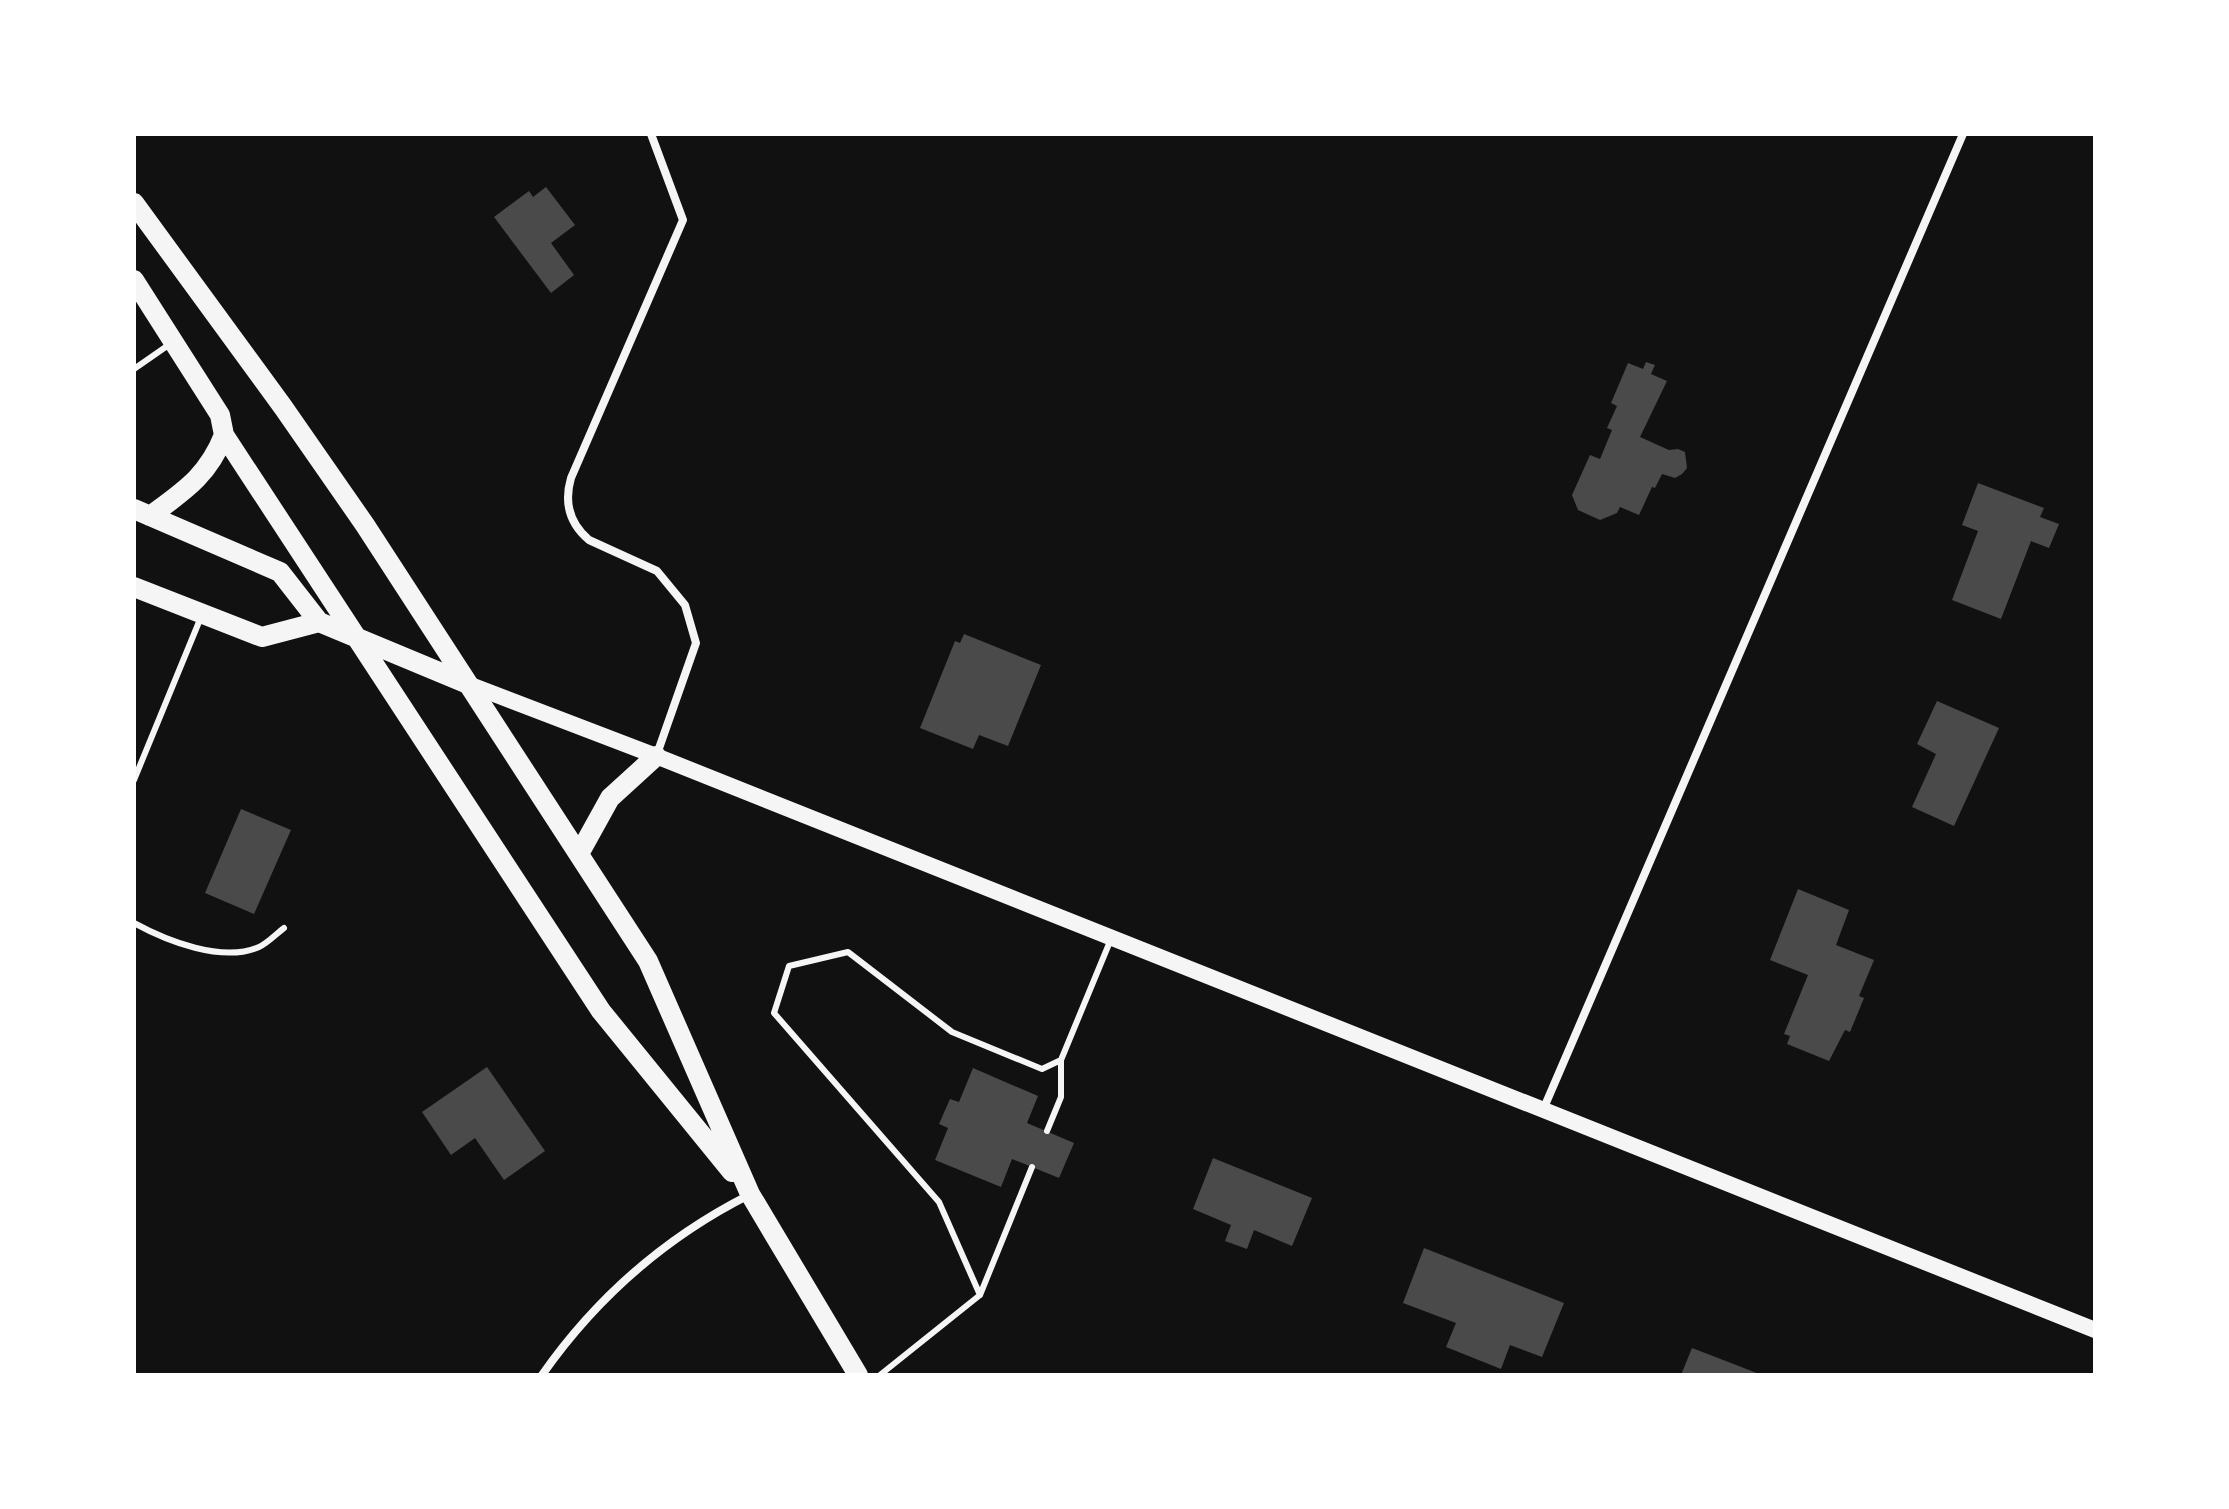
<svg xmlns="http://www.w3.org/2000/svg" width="2229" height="1509" font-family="Manrope,sans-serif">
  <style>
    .building { fill: #4a4a4a }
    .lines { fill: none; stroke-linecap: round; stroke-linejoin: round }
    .service { stroke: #f5f5f5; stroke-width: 6 }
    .minor { stroke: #f5f5f5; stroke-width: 8 }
    .secondary { stroke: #f5f5f5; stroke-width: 16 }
    .primary { stroke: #f5f5f5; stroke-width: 20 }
  </style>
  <rect width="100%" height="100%" fill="#111"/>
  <!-- building -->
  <path class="building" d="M546 187 575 225 551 243 574 275 551 293 494 217 529 191 533 197Z
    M1646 362 1655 365 1651 374 1667 381 1640 437 1669 450 1678 449 1685 452 1687 468 1682 474 1675 478 1662 474 1655 488 1652 487 1639 515 1620 507 1617 513 1600 520 1578 510 1572 495 1590 455 1600 459 1612 430 1607 428 1617 406 1611 403 1628 363 1643 369Z
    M1978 483 2044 508 2040 517 2059 524 2049 548 2031 541 2001 619 1952 600 1978 531 1962 525Z
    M964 634 1041 665 1008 746 979 735 973 749 920 728 955 641 960 643Z
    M1937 701 1999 728 1954 826 1912 807 1936 754 1917 744Z
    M241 809 291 830 254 914 205 893Z
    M1798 889 1849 910 1836 945 1874 960 1859 996 1864 998 1850 1032 1845 1030 1829 1061 1787 1044 1790 1036 1784 1034 1808 975 1770 960Z
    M487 1067 545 1151 504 1180 475 1138 451 1155 422 1112Z
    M973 1068 1038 1096 1027 1123 1074 1143 1059 1178 1012 1159 1001 1187 935 1160 948 1128 939 1124 950 1099 959 1102Z
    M1213 1158 1312 1198 1292 1246 1254 1230 1247 1249 1225 1241 1231 1225 1193 1209Z
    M1424 1248 1564 1303 1542 1357 1510 1345 1501 1369 1446 1347 1456 1323 1403 1303Z
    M1692 1348 1731 1363 1762 1375H1681Z"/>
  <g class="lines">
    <!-- service -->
    <path class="service" d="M134 369 170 344
      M134 780 201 617
      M134 923C167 941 222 963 259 947 268 943 276 934 284 928
      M1047 1131 1061 1097V1060
      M980 1295 1032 1167
      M880 1375 980 1295 939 1202 774 1013 789 966 848 952 952 1032 1042 1069 1061 1060 1111 939"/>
    <!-- minor -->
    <path class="minor" d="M651 134 683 220 571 478C564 502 569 523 589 540L657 571 685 605 696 643 657 754
      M1543 1110 1963 134
      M542 1375C596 1298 666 1237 749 1195"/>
    <!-- secondary -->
    <path class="secondary" d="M468 684 656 756 2095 1330"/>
    <!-- primary -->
    <path class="primary" d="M134 203 283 407 365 525 648 961 750 1194 858 1375
      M134 280 220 415 224 435 601 1011 732 1172
      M134 509 280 572 319 622 468 684
      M150 516C184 491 208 476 224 435
      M134 587 262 637 319 622
      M579 854 610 798 656 756"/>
  </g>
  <!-- border -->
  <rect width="2229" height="1509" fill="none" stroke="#ffffff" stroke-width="272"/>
</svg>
